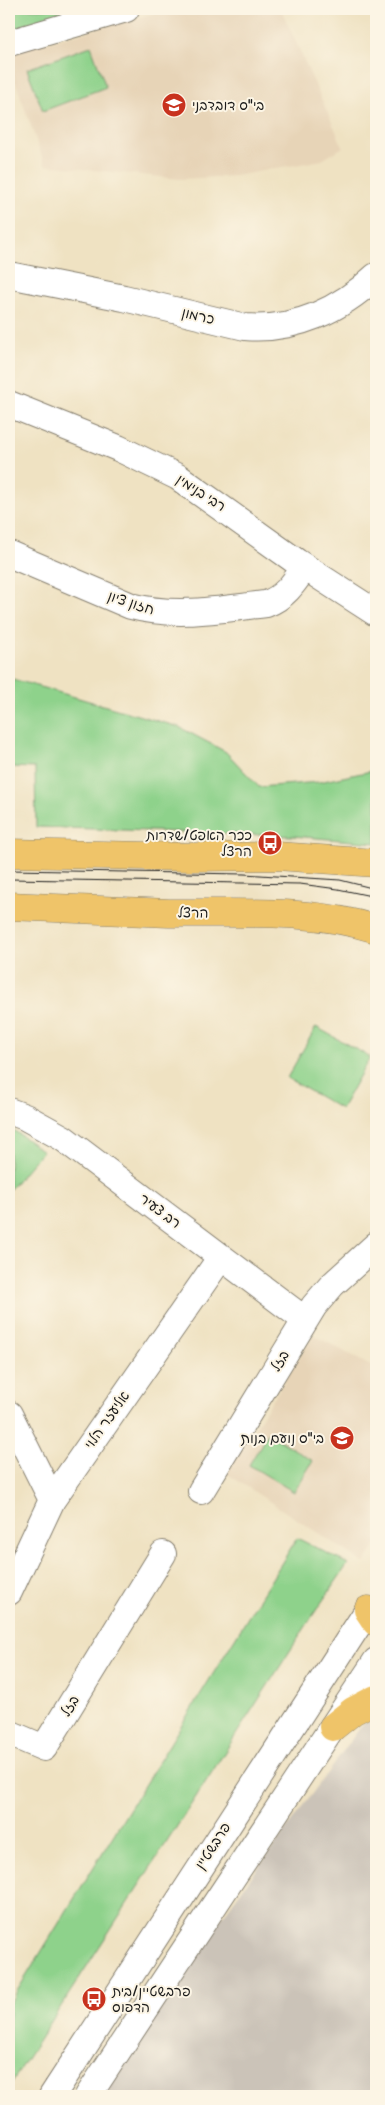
<svg xmlns="http://www.w3.org/2000/svg" width="385" height="2105" font-family="'Balsamiq Sans','Playpen Sans Hebrew',sans-serif">
  <style>
    .built { fill: #e7d4b7 }
    .industrial { fill: #cbc3b8 }
    .green { fill: #8ed28b; stroke: #557754 }
    .lines { fill: none; stroke-linecap: round; stroke-linejoin: round }
    .minor-casing { stroke: #867f6f; stroke-width: 28 }
    .major-casing { stroke: #867f6f; stroke-width: 29 }
    .minor { stroke: #fff; stroke-width: 26 }
    .major { stroke: #efc469; stroke-width: 28 }
    .tram { stroke: #1c1c1c; stroke-width: 1 }
    .labels { text-anchor: middle; dominant-baseline: central; stroke-width: 4; stroke-linejoin: round; paint-order: stroke }
    .poi-label { font-size: 14px; fill: #1c1c1c; stroke: #fcf5e5; text-anchor: start }
    .street-label { font-size: 14px; fill: #1c1c1c; stroke: #fcf5e5 }
  </style>
  <rect width="100%" height="100%" fill="#fcf5e5"/>
  <filter id="ink" filterUnits="userSpaceOnUse"><feTurbulence type="fractalNoise" baseFrequency=".02" numOctaves="2"/><feDisplacementMap in="SourceGraphic" scale="10" xChannelSelector="R" yChannelSelector="G"/><feConvolveMatrix kernelMatrix="1 2 1 2 8 2 1 2 1" color-interpolation-filters="sRGB"/></filter>
  <filter id="wash" filterUnits="userSpaceOnUse"><feTurbulence type="fractalNoise" baseFrequency=".0096" numOctaves="4" result="noise"/><feDisplacementMap in="SourceGraphic" scale="20" xChannelSelector="R" yChannelSelector="G"/><feGaussianBlur stdDeviation="1.12" result="paint"/><feColorMatrix in="noise" values="0 0 0 0 0 0 0 0 0 0 0 0 0 0 0 0 0 1.4 0 .05"/><feComposite in="paint" operator="in"/></filter>
  <g filter="url(#wash)">
    <rect width="100%" height="100%" fill="#efe2c2"/>
    <!-- built -->
    <path class="built" d="M169 9H281L343 147 322 160 235 176 180 179 45 165 9 64V53Z
      M314 1335 376 1369V1545L364 1563 226 1473Z"/>
    <!-- industrial -->
    <path class="industrial" d="M376 1706V2096H101L198 1950Z"/>
    <!-- green -->
    <path class="green" d="M9 9H88L9 38Z
      M91 46 106 87 43 111 27 69Z
      M9 678 179 727 226 752 259 787 319 782 376 770V843L293 836 36 827 35 768 9 767Z
      M316 1027 370 1057 341 1109 287 1078Z
      M9 1127 43 1151 9 1190Z
      M268 1433 313 1461 294 1492 249 1465Z
      M297 1538 348 1564 317 1609 9 2087V2004Z"/>
  </g>
  <g filter="url(#ink)">
    <g class="lines">
      <defs>
        <path id="minor" d="M9 43 126 9
          M9 275 124 298 245 327C295 331 340 310 376 276
          M9 404 118 448 178 477 297 562 376 613
          M9 554 131 606C176 618 221 609 266 604 285 597 294 583 305 567
          M9 1111 25 1117 63 1138 305 1320
          M9 1414 52 1500
          M201 1491 314 1306 332 1285 376 1245
          M9 1592 52 1500 221 1257
          M9 1733 44 1748 163 1554
          M52 2096 368 1610
          M88 2096 376 1661"/>
        <path id="major" d="M9 853 193 857 277 856 376 863
          M9 906C62 908 115 911 169 913 238 914 309 908 376 929
          M368 1610 376 1622
          M333 1727 353 1711 376 1699"/>
      </defs>
      <!-- minor casing -->
      <use href="#minor" class="minor-casing"/>
      <!-- major casing -->
      <use href="#major" class="major-casing"/>
      <!-- minor -->
      <use href="#minor" class="minor"/>
      <!-- major -->
      <use href="#major" class="major"/>
      <!-- tram -->
      <path class="tram" d="M9 870 244 874 340 880 376 889
        M9 879 300 884 338 889 376 897"/>
    </g>
  </g>
  <!-- icons -->
  <defs>
    <symbol id="school-disc" viewBox="-11 -11 22 22"><circle r="9.5" fill="#c8321e" stroke="#fcf5e5"/><path d="M0-5L7-2L0 1L-7-2ZM-4 1L0 2.5L4 1V4Q0 6-4 4Z" fill="#fff"/></symbol>
    <symbol id="bus-disc" viewBox="-11 -11 22 22"><circle r="9.5" fill="#c8321e" stroke="#fcf5e5"/><path d="M-5-6H5V4H4V6H2V4H-2V6H-4V4H-5ZM-3.5-4V0h7V-4ZM-3.5 1.2v1.5H-2V1.2ZM2 1.2v1.5H3.5V1.2Z" fill="#fff"/></symbol>
  </defs>
  <g fill-rule="evenodd">
    <use href="#school-disc" x="160" y="91" width="28" height="28"/>
    <use href="#bus-disc" x="256" y="829" width="28" height="28"/>
    <use href="#school-disc" x="328" y="1424" width="28" height="28"/>
    <use href="#bus-disc" x="80" y="1985" width="28" height="28"/>
  </g>
  <g class="labels">
    <!-- poi labels -->
    <g class="poi-label">
      <text x="192" y="105">בי"ס דובדבני</text>
      <text x="252" y="835" text-anchor="end">ככר האפט/שדרות<tspan x="252" dy="16">הרצל</tspan></text>
      <text x="324" y="1438" text-anchor="end">בי"ס נועם בנות</text>
      <text x="112" y="1991">פרבשטיין/בית<tspan x="112" dy="16">הדפוס</tspan></text>
    </g>
    <!-- street labels -->
    <g class="street-label">
      <text transform="translate(198 316) rotate(13)">כרמון</text>
      <text transform="translate(201 493) rotate(33)">רבי בנימין</text>
      <text transform="translate(131 603) rotate(18)">חזון ציון</text>
      <text transform="translate(193 913) rotate(1)">הרצל</text>
      <text transform="translate(160 1211) rotate(37)">רב צעיר</text>
      <text transform="translate(280 1361) rotate(-59)">בזל</text>
      <text transform="translate(107 1420) rotate(-55)">אליעזר הלוי</text>
      <text transform="translate(70 1706) rotate(-59)">בזל</text>
      <text transform="translate(213 1846) rotate(-57)">פרבשטיין</text>
    </g>
  </g>
  <!-- margin -->
  <rect width="385" height="2105" fill="none" stroke="#fcf5e5" stroke-width="30"/>
</svg>
